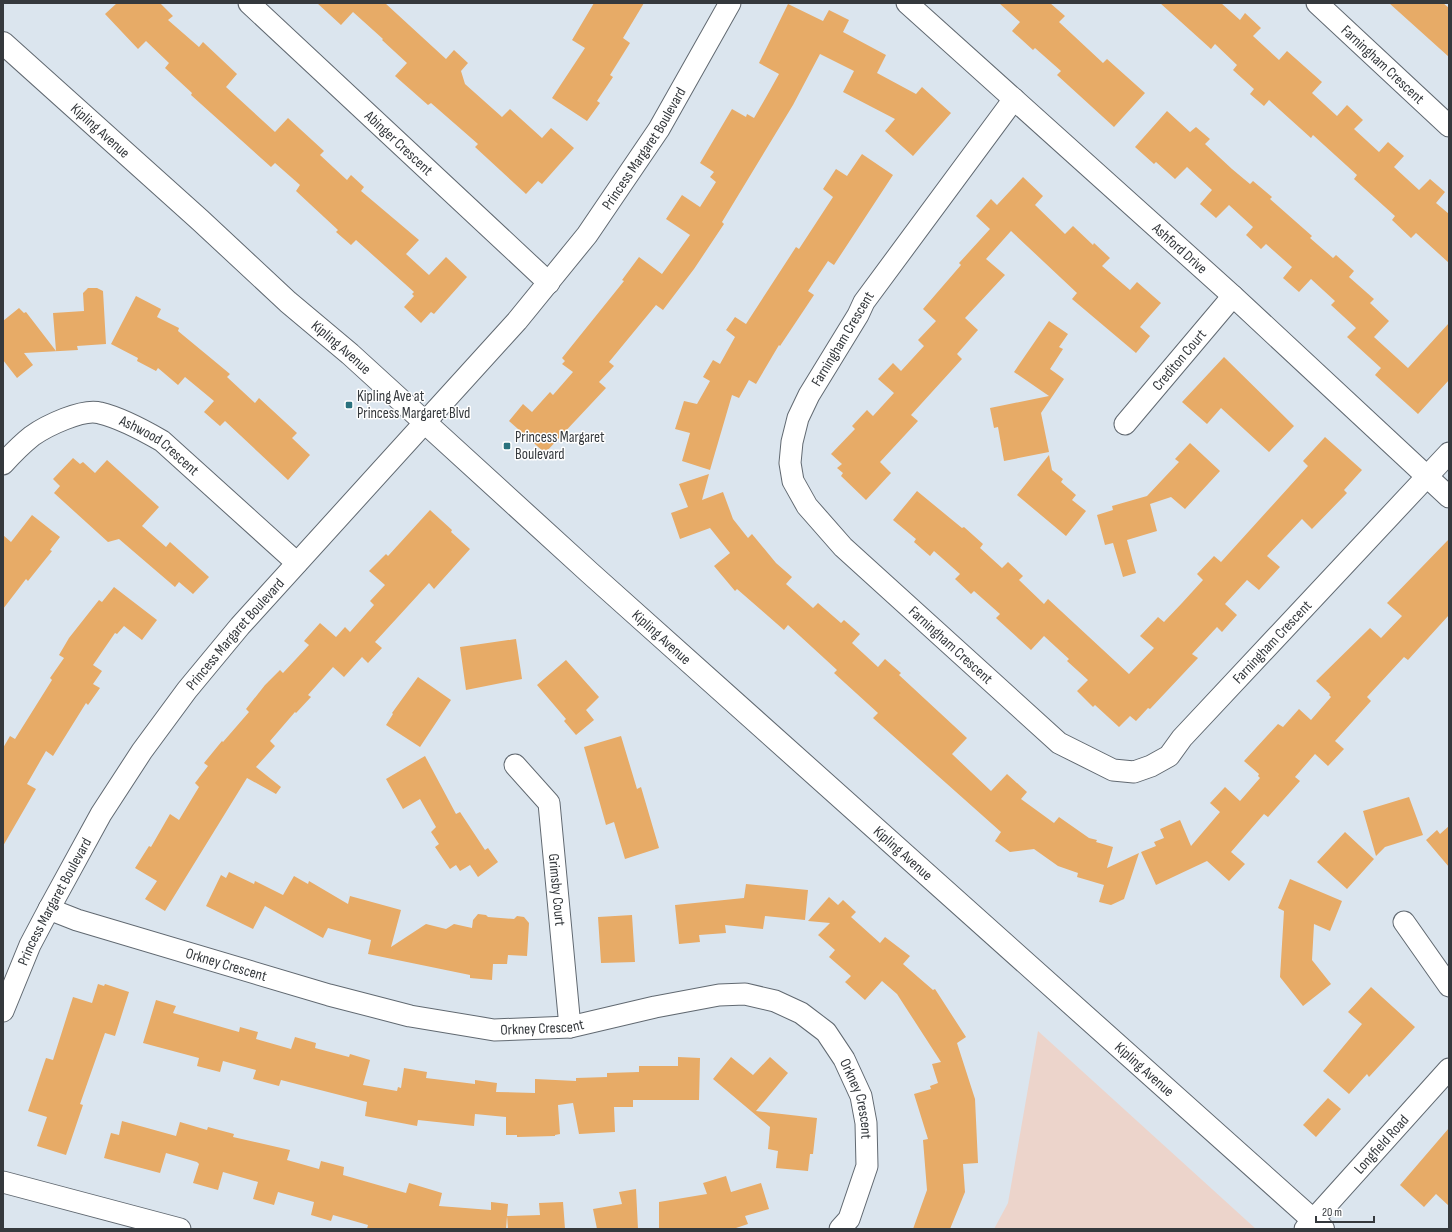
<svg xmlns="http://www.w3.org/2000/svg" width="1452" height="1232" font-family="'Sofia Sans Condensed',sans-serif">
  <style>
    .commercial { fill: #ecd4cb }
    .building { fill: #e7ab67 }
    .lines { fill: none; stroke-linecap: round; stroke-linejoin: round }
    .minor-casing { stroke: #616971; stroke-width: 23 }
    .major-casing { stroke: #616971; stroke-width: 24 }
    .minor { stroke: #fff; stroke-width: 21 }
    .major { stroke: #fff; stroke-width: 22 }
    .poi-dot { fill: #2a727e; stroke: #fff; stroke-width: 1.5 }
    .labels { text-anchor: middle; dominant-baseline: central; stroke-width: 3; stroke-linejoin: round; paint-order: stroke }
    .street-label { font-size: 15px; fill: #35393d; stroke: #fff }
    .poi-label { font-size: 15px; fill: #35393d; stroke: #fff; text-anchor: start }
  </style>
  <rect width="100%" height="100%" fill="#dbe5ee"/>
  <!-- commercial -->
  <path class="commercial" d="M1038 1031 1256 1229H994L1008 1203Z"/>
  <!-- building -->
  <path class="building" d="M117 3H160L173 16 168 20 199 47 203 42 237 74 226 87 275 132 288 118 324 151 320 155 347 180 351 175 364 187 361 191 419 240 406 254 429 275 446 257 467 277 434 314 431 312 421 323 404 307 414 296 412 294 414 292 356 240 351 245 336 232 338 230 296 191 300 185 275 163 271 167 191 95 192 93 165 68 169 63 146 41 138 49 105 14Z
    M317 3H385L446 59 454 50 468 63 461 71 465 84 502 117 510 109 542 138 551 128 574 148 542 184 538 181 526 194 475 147 478 144 431 103 428 105 395 76 407 63 382 40 383 39 353 12 341 25Z
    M594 3H644L623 38 630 43 610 75 613 77 597 101 600 103 587 121 552 98 585 48 572 40Z
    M999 3H1050L1065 16 1059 22 1103 63 1107 59 1145 93 1114 127 1057 75 1061 71 1035 48 1033 50 1012 31 1020 22Z
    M1160 3H1221L1240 20 1245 13 1261 28 1253 36 1279 60 1287 51 1322 82 1312 93 1337 116 1347 105 1363 120 1354 129 1379 152 1388 142 1404 156 1394 167 1419 190 1430 179 1445 192 1436 203 1449 214V263L1416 233 1411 238 1392 220 1395 216 1354 179 1357 175 1313 135 1311 138 1269 100 1264 106 1250 94 1254 89 1233 70 1237 65 1215 44 1211 49Z
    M1389 3H1443L1449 8V57Z
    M788 4 823 21 829 10 849 20 843 32 886 55 877 73 916 94 922 87 951 113 913 156 885 131 895 119 843 92 854 71 820 54 793 105 722 222 724 224 694 269 663 310 656 305 609 362 614 366 599 382 606 388 545 453 509 421 523 404 532 412 550 392 553 395 573 372 562 364 565 361 562 358 624 281 622 280 639 257 662 274 690 235 666 219 682 195 700 207 716 182 710 177 714 172 700 163 732 109 746 117 747 114 754 118 769 92 779 74 759 63Z
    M1167 111 1190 132 1196 127 1210 139 1205 144 1232 169 1250 184 1253 181 1272 197 1270 199 1312 236 1310 238 1333 258 1336 255 1354 271 1349 277 1374 299 1370 303 1389 321 1374 337 1408 368 1449 323V380L1418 414 1375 375 1381 368 1347 337 1356 328 1331 305 1335 301 1311 279 1299 292 1283 278 1292 267 1266 244 1261 249 1246 235 1253 227 1229 205 1216 218 1200 204 1212 190 1187 167 1175 179 1156 162 1154 164 1135 147Z
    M862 154 893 175 834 265 828 261 808 291 814 295 780 346 779 345 756 384 749 380 739 398 732 395 710 470 682 461 690 433 675 429 684 401 697 404 710 381 703 377 713 360 720 364 735 337 726 330 735 317 746 324 796 247 799 249 833 197 823 189 836 169 847 176Z
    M1023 177 1043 196 1035 205 1065 234 1073 226 1093 245 1094 243 1110 258 1102 266 1130 290 1137 282 1161 303 1140 327 1150 336 1136 353 1072 299 1077 293 1011 231 986 259 1005 275 965 318 978 330 957 354 962 359 911 415 918 421 880 462 891 473 866 500 841 476 843 473 837 468 842 464 831 454 855 429 852 426 867 410 873 416 894 393 878 379 893 363 901 371 924 346 918 340 936 321 923 309 961 265 959 263 990 229 976 216 991 199 997 205Z
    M88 288H97L103 291 106 344 77 346 78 350 24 353 33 365 17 378 3 360V321L19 308 24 313 26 312 56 351 53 313 84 311 83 293Z
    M136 296 161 309 157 317 179 328 178 331 230 374 227 377 255 403 259 398 297 433 292 438 310 455 288 480 225 421 220 426 204 412 214 401 185 377 178 385 158 368 156 371 137 361 138 358 111 344Z
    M1049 321 1068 334 1059 347 1063 349 1050 369 1064 379 1041 413 1049 452 1004 461 998 427 994 428 990 408 1049 396 1014 372Z
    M1224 357 1294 426 1269 452 1221 408 1207 424 1182 402Z
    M1325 437 1362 470 1344 490 1347 493 1312 529 1302 519 1267 556 1280 567 1259 590 1247 580 1225 604 1237 615 1222 632 1217 627 1192 654 1198 658 1150 709 1148 708 1136 721 1130 716 1119 727 1095 705 1093 707 1077 691 1088 680 1067 661 1069 659 1044 636 1031 650 996 618 1000 614 974 591 971 594 955 579 960 574 934 551 930 556 914 542 916 539 893 520 917 491 962 528 964 527 983 544 980 548 1002 568 1008 562 1023 576 1019 580 1044 604 1048 599 1129 674 1154 648 1140 636 1158 617 1164 622 1182 603 1203 580 1197 574 1214 556 1221 562 1308 466 1303 461Z
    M1190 443 1220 471 1185 509 1171 497 1150 504 1157 531 1127 540 1136 573 1123 577 1113 543 1105 545 1097 515 1113 510 1112 506 1147 496 1179 462 1175 459Z
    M1049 455 1052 470 1063 479 1061 482 1076 495 1072 500 1086 511 1066 536 1017 495Z
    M73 458 80 464 83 462 95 473 107 460 159 507 142 526 166 547 170 542 209 577 193 594 179 582 175 587 119 539 108 542 54 493 60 486 53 479Z
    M709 474 702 500 723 492 733 519 748 538 752 534 776 563 792 577 786 584 813 608 818 603 841 623 844 620 860 634 852 643 878 667 885 659 901 673 899 675 967 738 952 754 991 791 1007 774 1027 792 1021 799 1054 823 1059 817 1089 838 1097 840 1096 842 1113 847 1107 868 1139 853 1124 899 1111 905 1099 902 1104 885 1077 877 1078 873 1058 866 1034 849 1010 852 995 841 1001 832 873 718 878 713 834 673 837 670 788 625 784 630 737 589 735 591 714 566 730 553 710 528 680 539 671 513 688 507 679 484Z
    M430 510 452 530 451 532 470 549 434 589 429 583 375 642 382 648 368 663 362 657 344 677 333 667 308 695 311 697 296 713 295 712 270 741 275 746 256 767 281 787 276 794 247 778 165 911 145 899 157 881 135 868 149 846 151 847 170 814 179 820 199 787 195 783 208 766 204 763 222 741 223 742 249 712 246 709 265 685 280 670 283 673 309 645 304 641 320 623 336 637 345 627 350 632 374 605 370 601 385 585 369 571 386 554 388 556Z
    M32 515 60 537 50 550 52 551 28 581 26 579 3 609V535L11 542Z
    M1449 539V615L1408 660 1404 657 1367 697 1371 701 1335 741 1344 749 1328 766 1315 754 1295 777 1300 781 1268 817 1264 814 1231 852 1245 864 1229 881 1207 861 1156 885 1141 852 1156 846 1154 842 1164 838 1160 829 1180 820 1191 846 1220 812 1210 803 1225 787 1240 801 1260 778 1258 776 1259 774 1244 761 1278 724 1283 727 1299 709 1311 720 1331 697 1329 695 1330 694 1316 681 1370 628 1381 638 1402 616 1387 603Z
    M114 587 157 620 142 640 124 626 117 634 115 633 93 665 102 671 93 684 100 688 88 705 86 703 53 756 46 751 27 784 36 789 3 846V748L10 736 15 739 52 680 50 678 64 658 59 655 69 638 99 600 102 602Z
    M516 639 522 679 466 690 460 647Z
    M566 660 599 697 586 710 594 720 576 735 564 721 566 719 537 685Z
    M418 677 451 700 420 747 386 725 393 714 392 713Z
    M621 736 637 789 641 787 659 848 625 859 614 822 606 825 584 747Z
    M425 756 456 814 460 812 485 850 488 848 498 862 478 877 470 865 460 871 456 865 450 869 435 847 439 844 431 832 436 827 420 799 403 809 386 779Z
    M1409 797 1423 835 1385 847 1376 856 1363 811Z
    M1449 826V867L1426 840 1437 830 1440 834Z
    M1345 832 1374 859 1347 889 1317 862Z
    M229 872 254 884 255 881 283 895 294 876 308 884 309 881 348 904 350 896 401 910 391 947 426 924 446 929 454 924 472 928 473 920 478 914 486 915 488 917 514 919 517 916 524 917 529 923 527 956 508 955 507 964H493L492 980 470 978V975L368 954 371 940 328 928 323 938 265 906 253 929 206 906 221 875 226 878Z
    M1290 879 1342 901 1330 931 1314 924 1312 960 1331 984 1303 1006 1280 977 1284 911 1278 908Z
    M746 884 808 890 805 920 765 916 763 929 725 925 726 933 699 935 700 942 679 944 675 905 744 898Z
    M829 897 838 905 843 900 856 912 851 917 880 943 885 937 910 956 903 964 933 990 935 989 966 1037 957 1043 975 1099 978 1163 963 1164 965 1192 950 1229H913L927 1190 923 1140 928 1139 914 1094 931 1089 930 1086 938 1083 932 1064 941 1062 897 994 882 981 865 1000 845 982 851 976 829 957 835 950 818 935 830 923 808 921Z
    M632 915 635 962 601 963 598 917Z
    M98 984 104 986 105 984 129 992 115 1036 105 1033 80 1104 83 1105 66 1155 37 1146 47 1117 28 1111 46 1058 53 1060 73 997 92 1003Z
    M1371 987 1415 1027 1369 1077 1367 1074 1349 1094 1323 1071 1362 1024 1348 1012Z
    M156 1000 176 1006 173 1013 239 1032 240 1027 258 1032 256 1039 291 1049 295 1037 316 1043 315 1048 349 1057 350 1054 370 1060 363 1085 397 1091 398 1087 401 1088 404 1068 427 1072 426 1078 475 1084V1080L497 1083 496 1092 535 1093V1079L576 1081V1078L607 1077V1073L639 1072V1066H678V1057L700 1058 699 1100H633V1107H614L615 1132 579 1134 573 1103 558 1105 560 1134 555 1135V1136L517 1137V1135H506V1117L475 1114 474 1126 418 1120 417 1126 365 1116 367 1102 281 1080 279 1086 253 1079 256 1070 223 1061 220 1072 197 1066 199 1058 143 1043Z
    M731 1057 753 1075 770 1057 788 1073 756 1111 817 1118 813 1154H810L808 1171 776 1168 778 1151 768 1149 770 1127 713 1079Z
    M1328 1098 1341 1109 1316 1137 1303 1125Z
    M122 1121 176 1136 180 1122 207 1130 208 1127 234 1134 233 1137 290 1150 287 1160 319 1169 321 1161 344 1167 343 1175 406 1193 409 1183 442 1193 439 1206 491 1210V1202L508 1204 506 1229H367L368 1225 333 1215 331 1221 311 1215 314 1202 278 1192 274 1205 253 1199 258 1182 223 1172 218 1190 193 1183 199 1164 197 1162 166 1153 160 1173 104 1158 111 1133 119 1135Z
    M1449 1128V1206L1436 1194 1424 1207 1400 1185Z
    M726 1176 731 1192 761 1183 769 1209 745 1216 748 1224 733 1229H659V1202L707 1194 703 1183Z
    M636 1189 638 1229H597L593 1209 622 1204 619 1192Z
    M563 1202 565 1229H508L507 1216 540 1215 539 1203Z"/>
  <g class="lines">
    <defs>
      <g id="minor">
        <path id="s1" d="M249 3 549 283"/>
        <path id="s2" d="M907 3 1233 296 1449 497"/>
        <path id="s3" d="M1317 3 1449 126"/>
        <path id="s4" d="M1014 99 864 302 858 315 809 395 798 418 792 442 790 463 793 481 807 506 843 547 1059 743 1113 770 1134 772 1151 766 1169 756 1182 738 1449 453"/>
        <path id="s5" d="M1125 424 1233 296"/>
        <path id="s6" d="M3 464C12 454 22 444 32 436 46 426 83 408 100 413 121 418 143 430 162 441L297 563"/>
        <path id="s7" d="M515 765 549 803 570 1027"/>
        <path id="s8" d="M49 909 77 920 329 995 410 1016 494 1030 570 1027 655 1007 719 995 745 994 775 1001 801 1013 826 1032 844 1059 861 1096 866 1123 867 1166 849 1219 840 1229"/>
        <path d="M1404 922 1449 986"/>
        <path id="s9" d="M3 1011 30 945 49 909 101 814 142 751 187 690 240 626 517 321 587 235 659 129 730 3"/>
        <path d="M3 1182 180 1229"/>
        <path id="s10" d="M1305 1229 1449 1069"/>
      </g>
      <g id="major">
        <path id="s11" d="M3 43 200 220 288 302 350 354 590 573 1323 1229"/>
      </g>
    </defs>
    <!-- minor casing -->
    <use href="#minor" class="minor-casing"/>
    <!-- major casing -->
    <use href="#major" class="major-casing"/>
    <!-- minor -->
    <use href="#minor" class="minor"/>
    <!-- major -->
    <use href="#major" class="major"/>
  </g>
  <!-- markers -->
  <g class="poi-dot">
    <rect x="345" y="401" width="8" height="8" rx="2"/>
    <rect x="503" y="442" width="8" height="8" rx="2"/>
  </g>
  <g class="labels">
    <!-- street labels -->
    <g class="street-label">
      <text stroke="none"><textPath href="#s3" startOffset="90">Farningham Crescent</textPath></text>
      <text stroke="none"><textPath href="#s11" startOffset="131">Kipling Avenue</textPath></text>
      <text stroke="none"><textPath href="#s1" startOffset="205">Abinger Crescent</textPath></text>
      <text stroke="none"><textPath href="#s9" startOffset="1081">Princess Margaret Boulevard</textPath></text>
      <text stroke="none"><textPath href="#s2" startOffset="367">Ashford Drive</textPath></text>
      <text transform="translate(843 339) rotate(-59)">Farningham Crescent</text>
      <text stroke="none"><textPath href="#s11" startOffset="455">Kipling Avenue</textPath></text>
      <text stroke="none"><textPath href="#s5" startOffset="84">Crediton Court</textPath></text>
      <text stroke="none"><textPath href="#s6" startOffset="182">Ashwood Crescent</textPath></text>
      <text stroke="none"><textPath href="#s9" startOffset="445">Princess Margaret Boulevard</textPath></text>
      <text stroke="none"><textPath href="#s11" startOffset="887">Kipling Avenue</textPath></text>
      <text stroke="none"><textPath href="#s4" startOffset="1099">Farningham Crescent</textPath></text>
      <text stroke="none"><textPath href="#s4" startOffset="679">Farningham Crescent</textPath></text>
      <text stroke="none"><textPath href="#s11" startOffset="1211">Kipling Avenue</textPath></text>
      <text stroke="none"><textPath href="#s7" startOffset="138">Grimsby Court</textPath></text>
      <text stroke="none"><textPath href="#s9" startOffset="121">Princess Margaret Boulevard</textPath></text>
      <text stroke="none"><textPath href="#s8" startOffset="186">Orkney Crescent</textPath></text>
      <text stroke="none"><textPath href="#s8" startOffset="510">Orkney Crescent</textPath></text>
      <text stroke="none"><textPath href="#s11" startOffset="1535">Kipling Avenue</textPath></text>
      <text stroke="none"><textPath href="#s8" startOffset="882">Orkney Crescent</textPath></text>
      <text stroke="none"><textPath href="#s10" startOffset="114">Longfield Road</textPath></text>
    </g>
    <!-- poi labels -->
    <g class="poi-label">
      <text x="357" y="396">Kipling Ave at<tspan x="357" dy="17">Princess Margaret Blvd</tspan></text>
      <text x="515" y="437">Princess Margaret<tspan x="515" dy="17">Boulevard</tspan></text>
    </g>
  </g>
  <!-- border -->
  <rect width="1452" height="1232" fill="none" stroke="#35393d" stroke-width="8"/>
  <!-- scale -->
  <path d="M1316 1216v6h58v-6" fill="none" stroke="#35393d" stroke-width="2"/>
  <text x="1322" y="1216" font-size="12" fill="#35393d" stroke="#ffffff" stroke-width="3" paint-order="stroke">20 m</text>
</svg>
